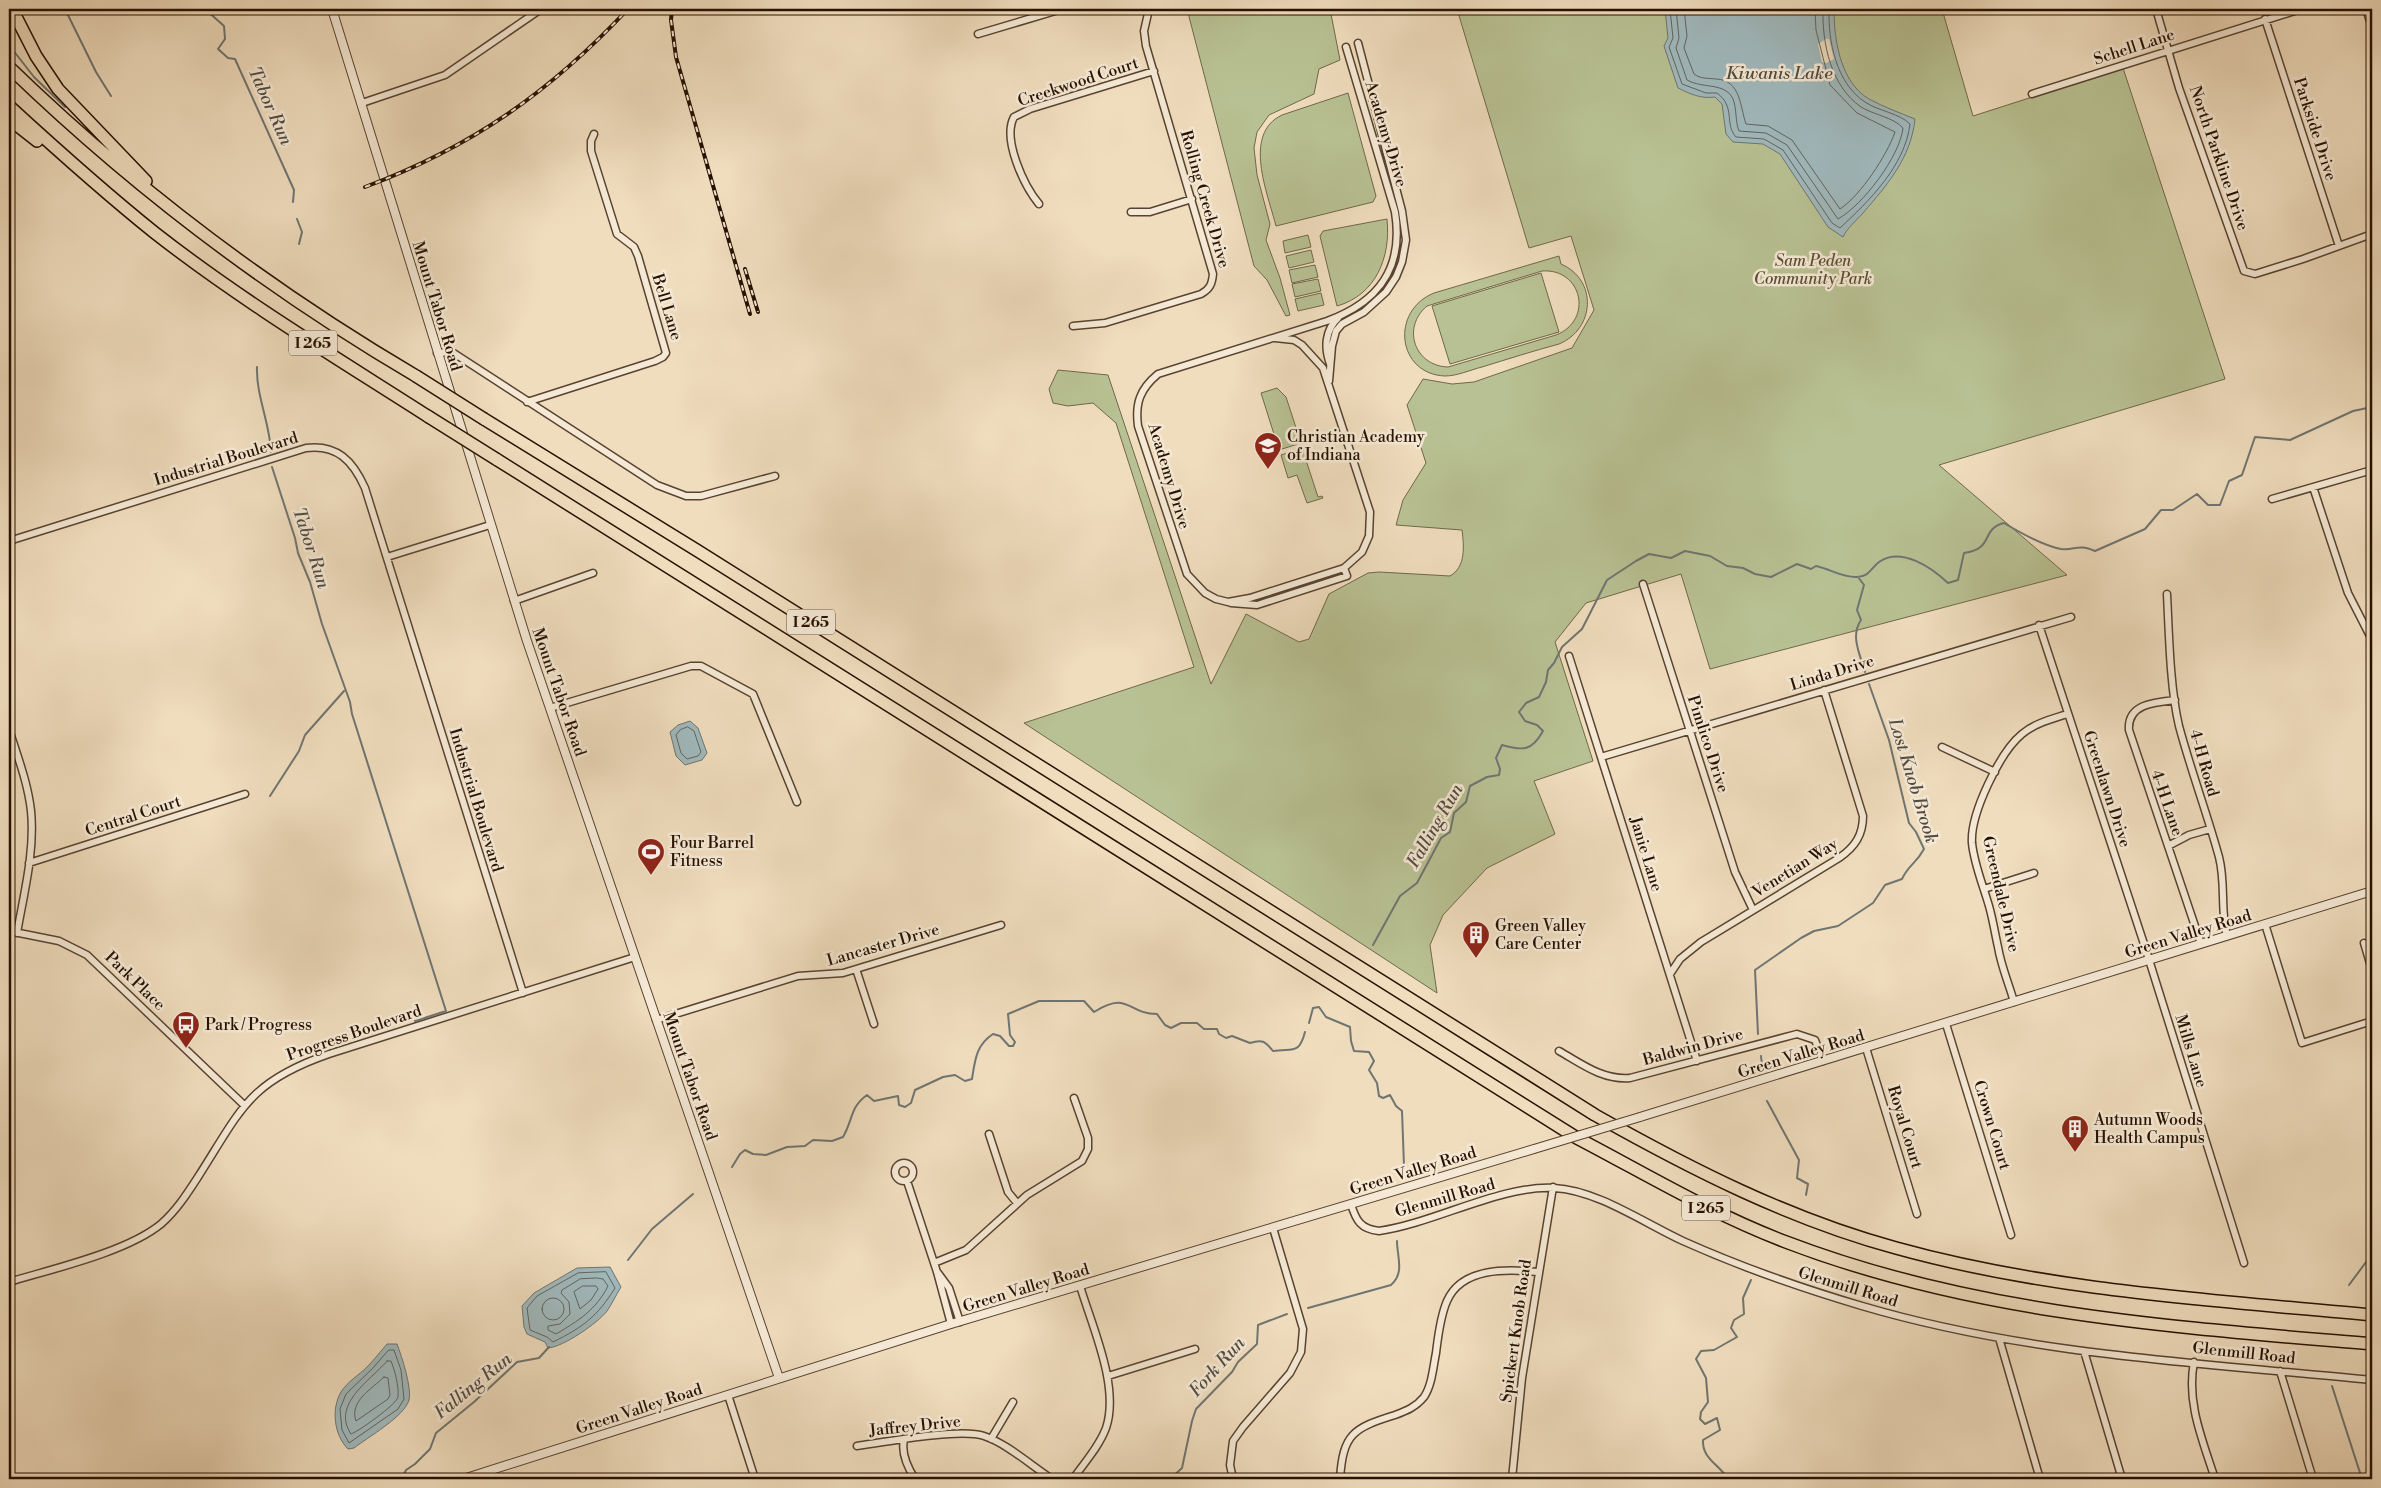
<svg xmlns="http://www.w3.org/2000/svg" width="2381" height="1488" font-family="'Libre Bodoni',serif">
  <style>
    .green { fill: #b8c193; stroke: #6f684a; fill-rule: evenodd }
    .water { fill: #a0b9bd; stroke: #6f7571 }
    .pier { fill: #f0ddbe }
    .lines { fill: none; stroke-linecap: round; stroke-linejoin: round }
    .shore { stroke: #63645e; stroke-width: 1 }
    .stream { stroke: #6f7571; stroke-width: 2 }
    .minor-casing { stroke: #584330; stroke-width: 9 }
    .tertiary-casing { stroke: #584330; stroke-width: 10 }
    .motorway-casing { stroke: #261000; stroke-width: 14 }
    .minor { stroke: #f5e9d5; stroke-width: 6 }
    .tertiary { stroke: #f5e9d5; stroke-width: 8 }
    .motorway { stroke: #f0ddbe; stroke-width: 11 }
    .rail-casing { stroke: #261000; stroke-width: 4 }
    .rail { stroke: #f5e9d5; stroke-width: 2; stroke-dasharray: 5.5; stroke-linecap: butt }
    .tertiary-bridge-casing { stroke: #584330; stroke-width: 10; stroke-linecap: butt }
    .motorway-bridge-casing { stroke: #261000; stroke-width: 14; stroke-linecap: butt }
    .tertiary-bridge { stroke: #f5e9d5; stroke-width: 8 }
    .motorway-bridge { stroke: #f0ddbe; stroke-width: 11 }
    .labels { text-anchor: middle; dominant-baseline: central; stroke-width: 5; stroke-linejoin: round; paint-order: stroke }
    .shield { fill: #f5e9d5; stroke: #645140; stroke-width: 1 }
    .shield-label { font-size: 15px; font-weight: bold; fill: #261000 }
    .street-label { font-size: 16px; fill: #261000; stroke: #f5e9d5 }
    .park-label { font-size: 16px; font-style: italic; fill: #594e33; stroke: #f5e9d5 }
    .poi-label { font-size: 16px; fill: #261000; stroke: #f5e9d5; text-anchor: start }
    .water-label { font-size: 18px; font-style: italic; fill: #514b42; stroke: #f5e9d5 }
  </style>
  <rect width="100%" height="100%" fill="#f0ddbe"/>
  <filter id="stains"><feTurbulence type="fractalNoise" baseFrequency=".004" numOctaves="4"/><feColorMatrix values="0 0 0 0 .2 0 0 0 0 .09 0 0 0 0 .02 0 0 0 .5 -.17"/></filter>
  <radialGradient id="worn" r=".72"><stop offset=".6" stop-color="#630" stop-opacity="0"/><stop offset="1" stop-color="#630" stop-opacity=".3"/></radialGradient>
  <!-- green -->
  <path class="green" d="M1187 9H1330L1340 60 1319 69 1314 94 1269 115 1257 132 1254 148 1257 175 1270 224 1266 240 1280 278 1290 315 1286 316 1267 280 1254 266Z
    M1457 9H1942L1973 116 2123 68 2225 379 1939 465 2067 575 1710 669 1681 574 1586 603 1555 642 1593 761 1534 781 1555 834 1487 868 1443 915 1430 945 1437 993 1024 723 1194 667 1116 423 1093 403 1068 406 1053 403 1049 389 1058 370 1108 375 1211 684 1246 614 1299 642 1309 639 1329 594 1368 573 1379 572 1450 576C1466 567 1464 546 1462 530L1396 525 1403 500 1426 463 1407 405 1423 379 1452 384 1474 382 1572 348 1594 310 1571 236 1529 248Z
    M1348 93 1376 196 1373 202 1276 226C1268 194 1242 134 1282 115Z
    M1387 219C1391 257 1376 295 1337 306L1320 236 1323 231Z
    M1308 235 1311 247 1285 253 1283 241Z
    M1311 250 1314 262 1289 268 1286 256Z
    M1559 256 1561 264C1598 280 1595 329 1559 344 1533 351 1508 359 1482 367 1470 370 1457 376 1445 376 1397 374 1390 311 1434 293ZM1542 271C1582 268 1594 320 1556 335L1448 367C1415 366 1401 328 1427 306Z
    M1315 265 1318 277 1292 283 1289 270Z
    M1541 273 1559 332 1450 364 1432 306Z
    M1318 279 1321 291 1295 297 1292 284Z
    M1321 293 1324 305 1298 311 1295 299Z
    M1277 388 1286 397 1301 443 1279 450 1261 393Z
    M1302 448 1318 497 1322 496 1323 498 1307 503 1297 475 1288 478 1281 455Z"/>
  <!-- water -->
  <path class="water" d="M1665 9H1834C1834 39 1840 82 1869 99 1884 107 1900 113 1915 119 1911 158 1887 185 1863 213 1855 222 1848 227 1843 237L1828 227 1780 154 1763 144 1733 142 1726 134 1722 104 1715 97C1701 99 1690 94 1678 88L1664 46 1668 38Z
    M690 721 698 728 707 753 702 760 685 765 676 756 670 732 678 725Z
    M610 1267 621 1287C616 1295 612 1304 607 1311 598 1323 563 1347 548 1348L545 1342 527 1334 524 1327 522 1306 534 1293 577 1268Z
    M387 1344H397C402 1357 412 1388 409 1400 404 1417 368 1437 354 1448L348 1449C334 1435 331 1409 341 1392 347 1382 359 1375 367 1367 374 1360 380 1352 387 1344Z"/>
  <!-- pier -->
  <path class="pier" d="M1826 39H1829L1834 59 1826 63 1822 62 1818 44Z"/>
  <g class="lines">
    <!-- shore -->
    <path class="shore" d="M1670 9 1673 38 1669 47 1682 84 1706 93H1717C1736 107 1724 124 1736 137L1764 139 1783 150 1832 223 1840 228C1869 201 1905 166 1910 124 1899 113 1878 111 1865 102 1836 83 1828 41 1829 9
      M1676 9 1679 38 1676 48 1687 80C1703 89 1725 82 1733 99 1737 109 1735 121 1739 131L1766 133 1787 145 1838 219C1863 205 1900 156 1903 128 1893 117 1874 115 1861 107 1831 86 1822 44 1823 9
      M1684 9 1687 36 1684 48 1694 74C1701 79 1707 78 1716 79 1741 80 1740 107 1746 124L1768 126 1792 140 1840 209C1861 195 1887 155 1895 132L1857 113 1830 85 1816 30 1815 9
      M688 727 694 731 701 752 698 756 687 759 681 753 676 735 680 730Z
      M606 1272 615 1288C597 1317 583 1327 553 1342L547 1337 530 1330 527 1308 537 1296 578 1273Z
      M597 1278 603 1279 608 1286C596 1310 578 1321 556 1334L548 1330V1326L560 1324 570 1314 569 1302 561 1293 562 1290 580 1279Z
      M583 1286H596L598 1289 591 1300 580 1309 574 1292Z
      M542 1309a11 11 0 1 1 22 0a11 11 0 1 1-22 0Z
      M389 1350H394L401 1370 404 1399 398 1409 349 1443 342 1430 340 1409 346 1394 372 1369Z
      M387 1361H391C395 1371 399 1386 398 1397 396 1405 359 1431 351 1434 331 1404 371 1380 387 1361Z
      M384 1377 388 1378 390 1395 388 1399 356 1421C349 1401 372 1389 384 1377Z"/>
    <!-- stream -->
    <path class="stream" d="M65 9 96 72 111 96
      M205 9 224 26 225 39 218 49 228 58 235 59 294 190 293 202
      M9 45 34 77 65 107
      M9 174 10 172
      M297 219 302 232 299 244
      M9 227V234
      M257 367C256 396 270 423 271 452
      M272 467 295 538 298 553 310 582 322 624 350 702 352 714 446 1011 415 1021
      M1858 577 1864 585 1857 610 1861 620C1850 636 1860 654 1865 672
      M270 796 299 751 305 735 344 691
      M1373 945 1400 896 1417 883 1441 838 1450 832 1454 813 1466 802 1470 786 1487 777 1499 775 1500 769 1496 758 1502 745C1523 751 1532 751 1543 731L1537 725 1525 721 1519 712 1526 703 1539 697 1546 682 1548 670 1554 663 1562 647 1582 629 1607 580 1636 561 1649 554 1671 558 1685 551 1710 556 1727 566 1743 568 1755 574 1771 577 1797 564 1811 569 1816 566C1830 569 1843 578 1857 577 1869 577 1871 568 1879 562 1901 546 1932 568 1948 583L1958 580 1964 553C1995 549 1980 529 2004 523 2019 532 2044 546 2061 549 2075 551 2077 543 2095 551L2145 529 2161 510H2173L2197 494 2208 505H2220L2229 481 2242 475 2255 437 2290 440 2353 411 2372 407
      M1309 1023 1313 1008 1319 1007 1326 1017 1350 1027 1351 1041 1354 1051 1369 1052 1374 1061 1369 1070 1377 1083 1379 1096 1383 1098 1390 1095 1396 1106 1402 1111 1404 1166
      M1758 1034 1755 970 1801 938 1814 931 1838 926 1873 903 1885 885 1902 879C1909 864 1916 864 1924 849L1916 832 1909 823 1889 740 1869 684
      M1761 1056 1762 1066
      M1767 1101 1799 1160 1797 1178 1808 1184 1806 1195
      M732 1167 740 1154 745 1150 753 1154 766 1155 787 1147 805 1146 813 1140 832 1141 843 1137C853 1120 850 1107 867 1095L874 1101 898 1096 899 1105 905 1107 911 1103 915 1090 943 1077 955 1075 965 1081 972 1079C975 1060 976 1045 993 1034L1000 1036 1009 1046H1013L1015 1042 1010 1035 1008 1014 1039 1001H1084L1094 1012C1129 990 1127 1014 1157 1014L1165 1025 1171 1028 1181 1023H1197L1204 1029H1217L1219 1034 1226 1038 1232 1036 1250 1043C1262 1039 1265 1041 1273 1051 1293 1048 1299 1055 1305 1032
      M1398 1213V1210
      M628 1260 652 1229 693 1194
      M2349 1285 2372 1254
      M1308 1308 1391 1285C1405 1273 1397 1257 1397 1241
      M2332 1386 2362 1479
      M402 1479 406 1470 415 1464 430 1449 436 1433 474 1402 517 1362 539 1358 549 1347
      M1170 1479 1182 1468 1192 1421 1196 1409 1232 1372 1238 1362 1257 1344 1258 1325 1287 1314
      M1728 1479C1719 1464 1702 1459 1703 1440L1720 1430 1717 1418 1705 1424 1700 1419 1701 1412 1708 1402 1706 1378 1696 1359 1701 1351 1714 1350 1737 1337 1731 1328 1734 1320 1744 1314 1743 1298 1751 1280"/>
    <defs>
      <path id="minor" d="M2156 9 2179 88 2244 271 2255 274 2303 259 2372 234
        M2366 9 2372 27
        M2265 19 2339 246
        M978 34 1062 9
        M2032 94 2301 9
        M362 103 445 75 541 9
        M1039 204C1024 186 1002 139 1014 117L1030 109 1154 71
        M1131 212H1150L1192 199
        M1073 326 1105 323 1201 294C1210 289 1212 284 1213 274L1146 46 1144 31 1149 9
        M1275 338 1294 340 1302 345 1323 368 1370 512 1369 536 1362 552 1344 568 1250 598 1228 602 1216 599 1205 593 1187 574 1138 426C1135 403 1140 389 1158 374L1327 321C1379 302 1404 268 1395 212L1346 47
        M437 353 452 352 657 485 686 496H701L775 476
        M1330 364C1324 348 1325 330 1338 318
        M1329 381 1332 346 1336 331 1342 324 1364 312 1386 292 1396 277 1402 262 1406 240 1402 211 1358 43
        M527 402 655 361 663 357 666 353 638 256 634 247 617 234 591 151V141L594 134
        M2313 487 2348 593 2372 640
        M2272 499 2372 470
        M9 541 306 448C337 444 353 461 365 488L523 993
        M387 557 490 525
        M1643 584 1735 872 1753 910
        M2167 594C2169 634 2170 688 2179 726 2191 771 2207 813 2219 857 2226 884 2220 910 2227 936
        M514 601 593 573
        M1231 603 1257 605 1347 576 1344 568
        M2039 625 2145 947 2244 1263
        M1569 656 1697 1061
        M2175 700C2155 702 2127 704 2129 730L2201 944
        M550 708 691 666H701L753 694 797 802
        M9 729C17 755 28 783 31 811 35 851 24 893 17 933
        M1942 747 1995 772
        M1601 757 2071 617
        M2168 846 2189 835 2210 829
        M29 863 245 794
        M1984 889 2034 873
        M2265 924 2302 1043 2372 1021
        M9 931 59 941 87 955 244 1105
        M2364 943 2372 970
        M856 969 874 1024
        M1670 974 1680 959 1701 942 1839 858C1855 847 1863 835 1863 816L1824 690
        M2014 1002C2009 984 2001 966 1998 947 1995 934 1993 920 1989 906 1983 885 1974 864 1972 843 1970 814 2000 752 2022 734 2035 723 2052 719 2067 714
        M656 1020 798 976 843 973 1001 925
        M1946 1024 2011 1235
        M1866 1048 1917 1214
        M1559 1051C1582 1064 1602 1080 1630 1078L1797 1034 1815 1040 1823 1061
        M989 1134 1008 1192 1017 1203
        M895 1172a9 9 0 1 1 18 0a9 9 0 1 1-18 0Z
        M907 1181 937 1272 951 1324
        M1351 1204C1356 1221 1361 1229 1379 1231 1435 1223 1500 1185 1554 1188 1597 1190 1644 1223 1683 1241 1741 1267 1801 1288 1862 1306 2028 1355 2201 1363 2372 1380
        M934 1263 966 1250 1027 1195 1082 1161 1088 1149V1138L1074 1098
        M938 1273 949 1288 960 1322
        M9 1282C52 1269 127 1252 161 1224 176 1211 187 1194 198 1177 241 1110 248 1082 329 1054L635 957
        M1999 1338 2040 1479
        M2084 1351 2122 1479
        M2194 1362C2186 1403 2203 1441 2215 1479
        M2280 1371 2313 1479
        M1108 1376 1195 1349
        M728 1395 755 1479
        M991 1439 1013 1402
        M904 1440C901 1453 908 1468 915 1479
        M857 1446C885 1442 960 1428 984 1436 1006 1443 1032 1466 1052 1479
        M1073 1479C1084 1463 1099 1447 1106 1428 1120 1387 1092 1326 1080 1286
        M1233 1479 1230 1465 1233 1441 1243 1427 1290 1373 1301 1352 1303 1329 1273 1228
        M1340 1479C1343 1434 1353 1428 1395 1415 1406 1411 1416 1407 1424 1397 1432 1385 1433 1368 1436 1353 1438 1337 1440 1317 1447 1301 1462 1267 1507 1269 1538 1272
        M1512 1479 1522 1378 1553 1187"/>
      <path id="tertiary" d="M332 9 527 641 779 1378
        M1640 1117 2372 891
        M463 1479 951 1324 1534 1149"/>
      <path id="motorway" d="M12 9 36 56 58 89 146 181
        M9 67C132 186 268 289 416 376
        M9 106C56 149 105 193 155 233 242 301 337 358 429 417
        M9 119 37 141
        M484 419 698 551 1595 1115C1691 1169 1789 1219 1896 1248 2051 1291 2213 1300 2372 1315
        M496 459 1577 1138C1646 1174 1712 1214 1786 1242 1974 1314 2173 1327 2372 1344"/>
    </defs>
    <!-- minor casing -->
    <use href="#minor" class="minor-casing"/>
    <!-- tertiary casing -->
    <use href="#tertiary" class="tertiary-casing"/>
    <!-- motorway casing -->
    <use href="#motorway" class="motorway-casing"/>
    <!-- minor -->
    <use href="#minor" class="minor"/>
    <!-- tertiary -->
    <use href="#tertiary" class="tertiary"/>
    <!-- motorway -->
    <use href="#motorway" class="motorway"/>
    <defs>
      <path id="rail" d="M672 9 671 20 676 57 750 314
        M365 187C472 147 550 92 628 9
        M745 269 758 312"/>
    </defs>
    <!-- rail casing -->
    <use href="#rail" class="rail-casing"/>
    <!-- rail -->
    <use href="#rail" class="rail"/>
    <defs>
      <path id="tertiary-bridge" d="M1534 1149 1640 1117"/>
      <path id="motorway-bridge" d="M416 376 484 419
        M429 417 496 459"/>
    </defs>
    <!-- tertiary-bridge casing -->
    <use href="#tertiary-bridge" class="tertiary-bridge-casing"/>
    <!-- motorway-bridge casing -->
    <use href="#motorway-bridge" class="motorway-bridge-casing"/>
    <!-- tertiary-bridge -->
    <use href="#tertiary-bridge" class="tertiary-bridge"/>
    <!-- motorway-bridge -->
    <use href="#motorway-bridge" class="motorway-bridge"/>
  </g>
  <!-- icons -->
  <defs>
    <symbol id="school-pin" viewBox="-11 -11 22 30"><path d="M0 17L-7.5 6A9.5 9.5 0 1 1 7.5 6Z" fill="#8f2418" stroke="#f5e9d5"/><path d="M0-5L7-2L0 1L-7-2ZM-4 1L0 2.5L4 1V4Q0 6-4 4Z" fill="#fff"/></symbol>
    <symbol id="stadium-pin" viewBox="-11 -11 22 30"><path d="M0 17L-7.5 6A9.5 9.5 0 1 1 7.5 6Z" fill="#8f2418" stroke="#f5e9d5"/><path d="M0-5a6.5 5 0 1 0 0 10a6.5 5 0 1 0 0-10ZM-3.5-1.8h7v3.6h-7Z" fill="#fff"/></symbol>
    <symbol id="building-pin" viewBox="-11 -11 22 30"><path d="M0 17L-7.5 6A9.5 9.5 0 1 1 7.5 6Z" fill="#8f2418" stroke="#f5e9d5"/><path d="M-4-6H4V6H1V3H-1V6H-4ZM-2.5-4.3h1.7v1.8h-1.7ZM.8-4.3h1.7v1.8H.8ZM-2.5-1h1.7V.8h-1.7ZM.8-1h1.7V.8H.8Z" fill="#fff"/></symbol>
    <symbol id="bus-pin" viewBox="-11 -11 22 30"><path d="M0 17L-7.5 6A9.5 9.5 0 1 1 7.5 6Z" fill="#8f2418" stroke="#f5e9d5"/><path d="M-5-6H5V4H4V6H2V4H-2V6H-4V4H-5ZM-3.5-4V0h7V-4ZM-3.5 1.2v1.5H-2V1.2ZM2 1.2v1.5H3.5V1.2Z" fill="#fff"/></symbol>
  </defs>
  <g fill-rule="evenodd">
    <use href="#school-pin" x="1252" y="430" width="32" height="43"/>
    <use href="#stadium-pin" x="635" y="836" width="32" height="43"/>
    <use href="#building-pin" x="1460" y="919" width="32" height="43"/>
    <use href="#bus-pin" x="170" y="1009" width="32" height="43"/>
    <use href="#building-pin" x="2059" y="1113" width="32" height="43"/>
  </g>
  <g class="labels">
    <!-- shield labels -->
    <g class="shield">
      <rect x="289" y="330.5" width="48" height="25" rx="4"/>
      <rect x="787" y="609.5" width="48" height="25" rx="4"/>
      <rect x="1682" y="1195.5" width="48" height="25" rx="4"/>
    </g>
    <g class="shield-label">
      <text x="313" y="343">I 265</text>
      <text x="811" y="622">I 265</text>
      <text x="1706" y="1208">I 265</text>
    </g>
    <!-- street labels -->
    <g class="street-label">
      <text transform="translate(2134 47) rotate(-18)">Schell Lane</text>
      <text transform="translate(1078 82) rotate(-18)">Creekwood Court</text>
      <text transform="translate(2315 129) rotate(72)">Parkside Drive</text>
      <text transform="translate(1386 134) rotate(73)">Academy Drive</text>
      <text transform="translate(2219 158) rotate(71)">North Parkline Drive</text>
      <text transform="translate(1205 199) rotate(74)">Rolling Creek Drive</text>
      <text transform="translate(437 306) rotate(73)">Mount Tabor Road</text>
      <text transform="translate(667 307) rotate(73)">Bell Lane</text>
      <text transform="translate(226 459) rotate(-17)">Industrial Boulevard</text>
      <text transform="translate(1169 476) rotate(73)">Academy Drive</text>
      <text transform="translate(1832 673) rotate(-17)">Linda Drive</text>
      <text transform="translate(559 692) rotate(71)">Mount Tabor Road</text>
      <text transform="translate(1708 744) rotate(72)">Pimlico Drive</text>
      <text transform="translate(2204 763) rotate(74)">4-H Road</text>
      <text transform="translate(2107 789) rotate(72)">Greenlawn Drive</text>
      <text transform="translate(476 800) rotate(73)">Industrial Boulevard</text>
      <text transform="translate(2167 803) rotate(71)">4-H Lane</text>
      <text transform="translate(133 816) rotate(-18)">Central Court</text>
      <text transform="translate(1646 854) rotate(73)">Janie Lane</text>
      <text transform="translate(1795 868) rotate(-32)">Venetian Way</text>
      <text transform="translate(2001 894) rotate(77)">Greendale Drive</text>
      <text transform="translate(2188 934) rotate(-17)">Green Valley Road</text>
      <text transform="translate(883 945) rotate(-16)">Lancaster Drive</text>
      <text transform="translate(135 981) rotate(44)">Park Place</text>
      <text transform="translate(354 1033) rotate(-19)">Progress Boulevard</text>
      <text transform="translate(1693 1047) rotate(-15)">Baldwin Drive</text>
      <text transform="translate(2191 1051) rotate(73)">Mills Lane</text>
      <text transform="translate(1801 1054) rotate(-17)">Green Valley Road</text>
      <text transform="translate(690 1076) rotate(71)">Mount Tabor Road</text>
      <text transform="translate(1992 1125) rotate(73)">Crown Court</text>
      <text transform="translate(1905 1127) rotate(73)">Royal Court</text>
      <text transform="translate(1413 1171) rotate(-17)">Green Valley Road</text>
      <text transform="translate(1445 1198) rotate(-16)">Glenmill Road</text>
      <text transform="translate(1848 1287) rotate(17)">Glenmill Road</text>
      <text transform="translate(1026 1288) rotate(-17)">Green Valley Road</text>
      <text transform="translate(1516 1331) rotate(-82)">Spickert Knob Road</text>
      <text transform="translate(2244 1353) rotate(6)">Glenmill Road</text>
      <text transform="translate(639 1409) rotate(-18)">Green Valley Road</text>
      <text transform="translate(915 1426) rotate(-6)">Jaffrey Drive</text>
    </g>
    <!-- park labels -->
    <g class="park-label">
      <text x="1813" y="261">Sam Peden<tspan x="1813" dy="18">Community Park</tspan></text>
    </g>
    <!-- poi labels -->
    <g class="poi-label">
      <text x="1287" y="437">Christian Academy<tspan x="1287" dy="18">of Indiana</tspan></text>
      <text x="670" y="843">Four Barrel<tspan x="670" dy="18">Fitness</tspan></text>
      <text x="1495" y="926">Green Valley<tspan x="1495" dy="18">Care Center</tspan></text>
      <text x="205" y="1025">Park / Progress</text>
      <text x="2094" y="1120">Autumn Woods<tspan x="2094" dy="18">Health Campus</tspan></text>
    </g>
    <!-- water labels -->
    <g class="water-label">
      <text x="1779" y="73">Kiwanis Lake</text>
      <text transform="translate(270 106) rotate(66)">Tabor Run</text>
      <text transform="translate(311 548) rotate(72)">Tabor Run</text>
      <text transform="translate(1913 781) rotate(73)">Lost Knob Brook</text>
      <text transform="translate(1435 826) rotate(-60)">Falling Run</text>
      <text transform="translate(1217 1367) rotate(-48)">Fork Run</text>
      <text transform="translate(473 1386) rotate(-39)">Falling Run</text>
    </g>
  </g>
  <!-- margin -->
  <rect width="2381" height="1488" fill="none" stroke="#f0ddbe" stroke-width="30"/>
  <rect x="10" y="10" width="2361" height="1468" fill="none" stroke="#261000" stroke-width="2.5"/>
  <rect x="15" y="15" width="2351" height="1458" fill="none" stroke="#261000"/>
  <rect width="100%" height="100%" filter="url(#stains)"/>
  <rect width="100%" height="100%" fill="url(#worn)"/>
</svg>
